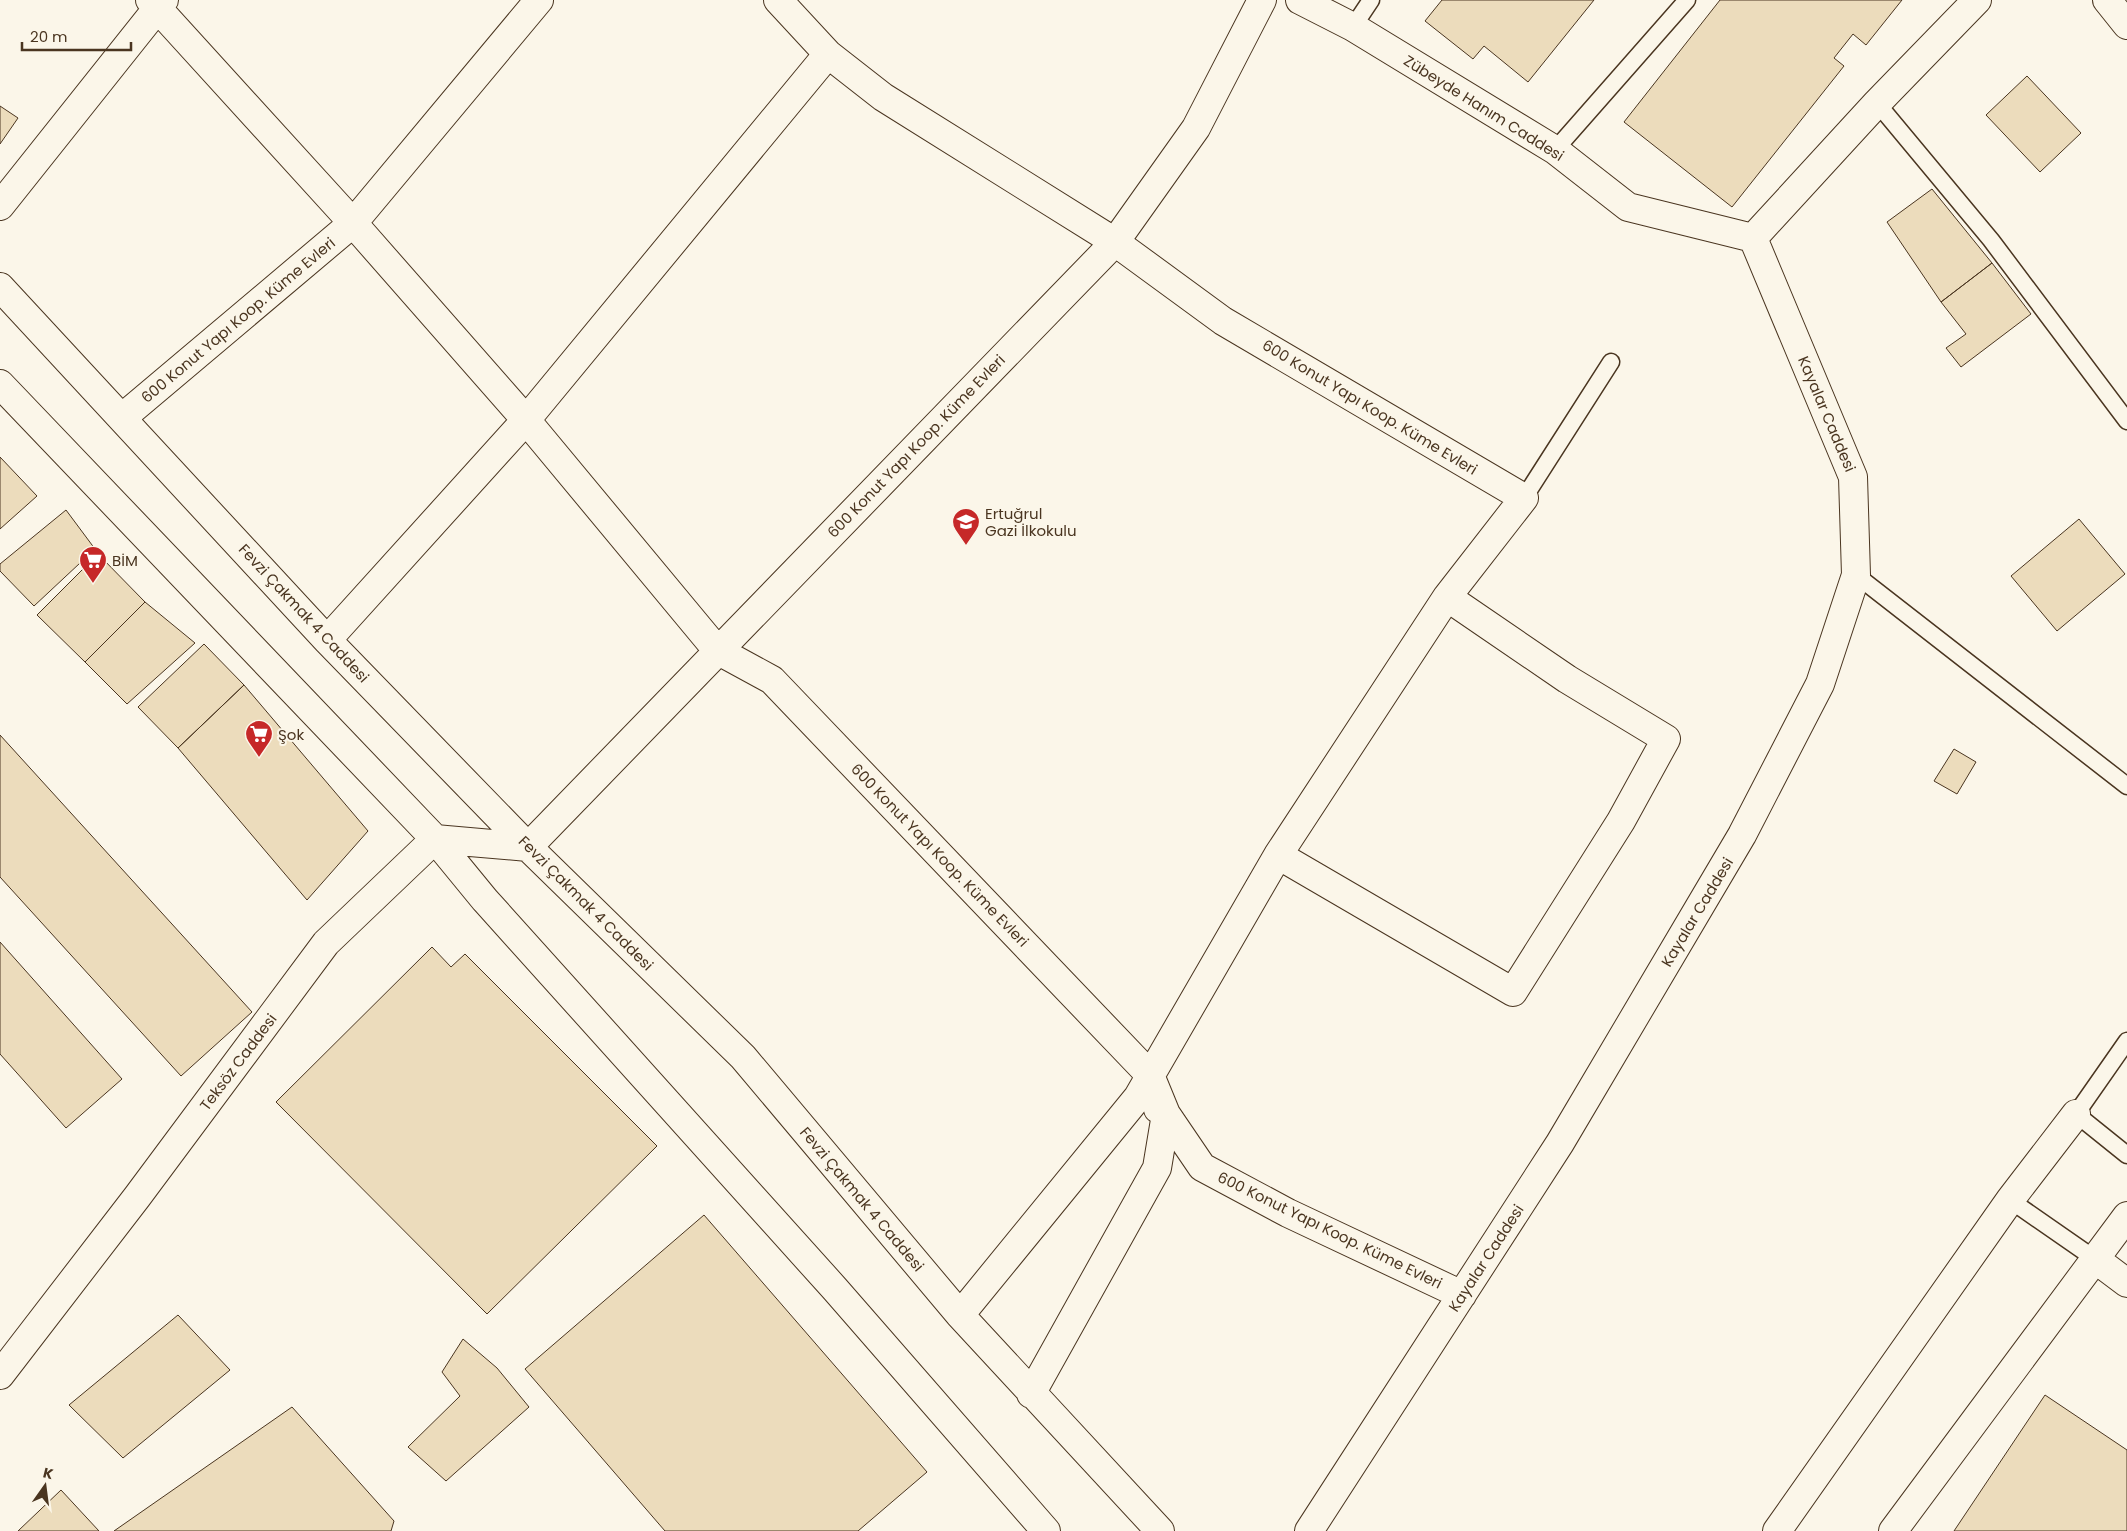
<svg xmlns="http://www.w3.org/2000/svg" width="2127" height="1531" font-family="Poppins,sans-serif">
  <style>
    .building { fill: #ecdcbc; stroke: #4a3520 }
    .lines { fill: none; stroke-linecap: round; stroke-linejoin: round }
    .service-casing { stroke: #4a3520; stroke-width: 19 }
    .minor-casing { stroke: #4a3520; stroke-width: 30 }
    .tertiary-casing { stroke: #4a3520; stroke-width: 30 }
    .service { stroke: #fbf6e9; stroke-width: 16 }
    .minor { stroke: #fbf6e9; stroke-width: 28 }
    .tertiary { stroke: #fbf6e9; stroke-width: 28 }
    .labels { text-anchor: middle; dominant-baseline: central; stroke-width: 4; stroke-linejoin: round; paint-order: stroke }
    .street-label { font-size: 15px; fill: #4a3520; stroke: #fbf6e9 }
    .poi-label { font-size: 15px; fill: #4a3520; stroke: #fbf6e9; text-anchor: start }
  </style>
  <rect width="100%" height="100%" fill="#fbf6e9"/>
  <!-- building -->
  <path class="building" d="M1442 0H1594L1528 82 1484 46 1473 59 1425 21Z
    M1720 0H1902L1866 45 1853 34 1834 58 1844 66 1732 207 1624 122Z
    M2027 76 2081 133 2040 172 1986 115Z
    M0 106 18 118 0 144Z
    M1932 189 1992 263 1941 302 1887 222Z
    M1992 263 2031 314 1961 367 1946 348 1966 334 1941 302Z
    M0 457 37 496 0 529Z
    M66 510 95 549 34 606 0 571V564Z
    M2079 519 2125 574 2057 631 2011 576Z
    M98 554 145 602 85 662 37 615Z
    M145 602 195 643 127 704 85 662Z
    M204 644 244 685 178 748 138 707Z
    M244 685 368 831 307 900 178 748Z
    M0 735 252 1012 181 1076 0 877Z
    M1954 749 1976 762 1957 794 1934 781Z
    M0 942 122 1079 66 1128 0 1054Z
    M432 947 451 967 465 954 657 1146 487 1314 276 1102Z
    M704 1215 927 1472 858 1531H665L525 1369Z
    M178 1315 230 1370 123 1458 69 1405Z
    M463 1339 497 1368 529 1407 446 1481 408 1447 460 1396 442 1372Z
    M2045 1395 2127 1450V1531H1954Z
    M292 1407 394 1521 391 1531H114Z
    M61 1490 99 1531H18Z"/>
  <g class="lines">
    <defs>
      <path id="service" d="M1353 27 1371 0
        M1877 103 1991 240 2127 421
        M1555 150 1687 0
        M1524 498 1611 362
        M1856 575 2127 786
        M2127 1041 2076 1114 2127 1155
        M2010 1200 2095 1259"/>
      <path id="minor" d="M150 0 353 223 526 420 717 650 772 680 1150 1075 1166 1114 1157 1168 1031 1394
        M778 0 828 54 883 97 1115 242 1223 321 1524 498 1447 597 1278 855 1138 1097 960 1315
        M1300 0 1353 27 1555 150 1628 207 1753 238
        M2107 0 2127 25
        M0 206 164 0
        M1753 238 1877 103 1977 0
        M0 287 327 640 528 847 743 1057 960 1315 1160 1531
        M0 384 435 839 485 900 835 1289 1046 1531
        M123 417 353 223 539 0
        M327 640 526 420 828 54
        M1278 855 1513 992 1621 821 1666 739 1567 679 1447 597
        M1158 1109 1166 1114 1202 1167 1288 1213 1462 1295
        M0 1375 137 1197 326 943 435 839 528 847 1115 242 1196 128 1262 0
        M1309 1531 1560 1143 1742 835 1820 684 1856 575 1853 477 1753 238"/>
      <path id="tertiary" d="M2095 1259 2127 1283
        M1777 1531 2010 1200 2076 1114
        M1893 1531 2127 1216"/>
    </defs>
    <!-- service casing -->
    <use href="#service" class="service-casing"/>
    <!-- minor casing -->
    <use href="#minor" class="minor-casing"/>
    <!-- tertiary casing -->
    <use href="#tertiary" class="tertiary-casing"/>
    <!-- service -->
    <use href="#service" class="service"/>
    <!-- minor -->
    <use href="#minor" class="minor"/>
    <!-- tertiary -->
    <use href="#tertiary" class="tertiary"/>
  </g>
  <!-- icons -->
  <defs>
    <symbol id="school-pin" viewBox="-11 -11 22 30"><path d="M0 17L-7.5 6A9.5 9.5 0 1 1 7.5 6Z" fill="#c62828" stroke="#fbf6e9"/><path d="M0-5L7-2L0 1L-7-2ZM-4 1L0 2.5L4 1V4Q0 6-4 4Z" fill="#fff"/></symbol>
    <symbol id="supermarket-pin" viewBox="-11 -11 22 30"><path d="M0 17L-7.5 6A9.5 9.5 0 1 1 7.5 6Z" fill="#c62828" stroke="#fbf6e9"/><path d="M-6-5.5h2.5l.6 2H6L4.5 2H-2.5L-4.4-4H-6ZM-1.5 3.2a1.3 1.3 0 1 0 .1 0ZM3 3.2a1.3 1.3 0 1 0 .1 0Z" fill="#fff"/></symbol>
  </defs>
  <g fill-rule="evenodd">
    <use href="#school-pin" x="950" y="506" width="32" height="43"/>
    <use href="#supermarket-pin" x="77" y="544" width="32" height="43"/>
    <use href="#supermarket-pin" x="243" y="718" width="32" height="43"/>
  </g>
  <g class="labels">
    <!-- street labels -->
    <g class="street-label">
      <text transform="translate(1484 108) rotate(32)">Zübeyde Hanım Caddesi</text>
      <text transform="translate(238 320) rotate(-40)">600 Konut Yapı Koop. Küme Evleri</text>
      <text transform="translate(1370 407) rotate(31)">600 Konut Yapı Koop. Küme Evleri</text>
      <text transform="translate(1827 414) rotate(67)">Kayalar Caddesi</text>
      <text transform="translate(916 446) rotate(-46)">600 Konut Yapı Koop. Küme Evleri</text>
      <text transform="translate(304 613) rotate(47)">Fevzi Çakmak 4 Caddesi</text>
      <text transform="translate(940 855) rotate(46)">600 Konut Yapı Koop. Küme Evleri</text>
      <text transform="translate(586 903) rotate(45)">Fevzi Çakmak 4 Caddesi</text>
      <text transform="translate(1697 912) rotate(-59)">Kayalar Caddesi</text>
      <text transform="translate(238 1062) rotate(-53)">Teksöz Caddesi</text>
      <text transform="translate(862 1199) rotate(50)">Fevzi Çakmak 4 Caddesi</text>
      <text transform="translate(1330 1230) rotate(26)">600 Konut Yapı Koop. Küme Evleri</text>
      <text transform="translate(1486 1258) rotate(-57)">Kayalar Caddesi</text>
    </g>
    <!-- poi labels -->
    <g class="poi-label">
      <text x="985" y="513">Ertuğrul<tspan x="985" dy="17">Gazi İlkokulu</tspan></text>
      <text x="112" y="560">BİM</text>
      <text x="278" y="734">Şok</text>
    </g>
  </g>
  <!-- north arrow -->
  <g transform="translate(45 1486) rotate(14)" stroke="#fbf6e9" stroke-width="4" paint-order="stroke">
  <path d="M0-4L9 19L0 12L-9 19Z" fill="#4a3520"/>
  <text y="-8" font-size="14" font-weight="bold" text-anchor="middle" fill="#4a3520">K</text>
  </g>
  <!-- scale -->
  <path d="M22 42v8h109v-8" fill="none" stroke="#4a3520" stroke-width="2.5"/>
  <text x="30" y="42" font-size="15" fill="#4a3520" stroke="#fbf6e9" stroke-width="4" paint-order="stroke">20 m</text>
</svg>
